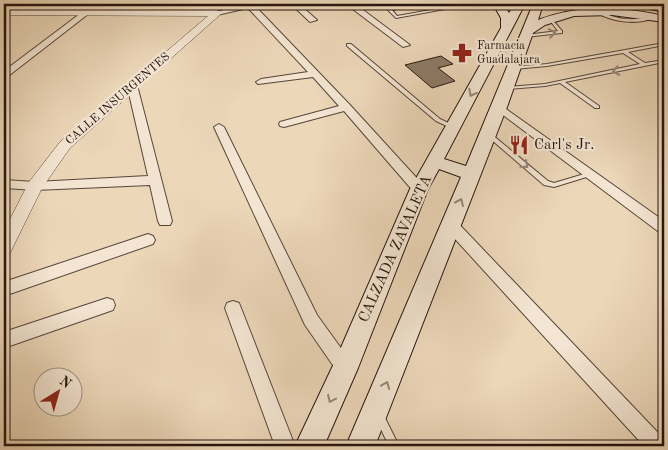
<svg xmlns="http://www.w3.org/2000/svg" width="668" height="450" font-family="'Old Standard TT',serif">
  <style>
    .building { fill: #8c7a67; stroke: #25150f }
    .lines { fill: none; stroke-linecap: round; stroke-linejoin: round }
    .service-casing { stroke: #57463a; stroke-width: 2 }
    .minor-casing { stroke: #57463a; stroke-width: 2 }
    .tertiary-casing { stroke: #57463a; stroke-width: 1 }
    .secondary-casing { stroke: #25150f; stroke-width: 2 }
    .primary-casing { stroke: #25150f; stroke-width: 2 }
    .service { fill: #f3e5d2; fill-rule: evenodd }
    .minor { fill: #f3e5d2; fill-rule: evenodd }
    .tertiary { fill: #f3e5d2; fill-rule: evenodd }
    .secondary { fill: #f3e5d2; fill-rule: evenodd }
    .primary { fill: #ecd7b9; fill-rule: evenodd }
    .oneway { stroke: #96877a }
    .labels { text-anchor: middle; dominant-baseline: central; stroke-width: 4.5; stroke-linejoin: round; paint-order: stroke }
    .far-poi-label { font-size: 12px; fill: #25150f; stroke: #f3e5d2; text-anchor: start }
    .far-street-label { font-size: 12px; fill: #25150f; stroke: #f3e5d2 }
    .poi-label { font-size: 15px; fill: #25150f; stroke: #f3e5d2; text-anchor: start }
    .street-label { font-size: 15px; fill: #25150f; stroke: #f3e5d2 }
  </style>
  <rect width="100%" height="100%" fill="#ecd7b9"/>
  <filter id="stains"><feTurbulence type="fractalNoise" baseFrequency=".004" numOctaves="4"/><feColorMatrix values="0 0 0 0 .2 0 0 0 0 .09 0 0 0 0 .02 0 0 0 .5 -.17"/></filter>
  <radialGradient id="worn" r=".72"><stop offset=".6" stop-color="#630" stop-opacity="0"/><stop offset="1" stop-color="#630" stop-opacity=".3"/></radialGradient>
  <!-- building -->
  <path class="building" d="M441 56 453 64 438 68 455 81 432 88 405 65Z"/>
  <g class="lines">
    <defs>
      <path id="service" d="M416 4H424L392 10 397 16 465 4H472L396 18 387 9Z
        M598 11C621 20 627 21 652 17L654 18C635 25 614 22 597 13L596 12Z
        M550 17 562 31V33L525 37V35H526L558 31 548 18Z
        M664 43V45L628 52 645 63 664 60V62L565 82 599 106V108H595L560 83 545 86 507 89 505 88 507 87 545 84 640 64 623 53 547 66 514 69H512V67L547 64Z
        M347 44H351L440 119 455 126V128H451L436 121 347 46Z
        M488 132 490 133 548 181 554 183 591 172 594 174 593 175 554 187 544 185 486 135V133Z
        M380 412 383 414 399 446H389L375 417 377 414Z"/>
      <path id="minor" d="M93 4H101L7 77 4 78V71Z
        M245 4H258L255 6 350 105 424 186 425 189 424 192H414L344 111 284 127 280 126 279 124 280 122 339 106 313 77 258 84 256 82 261 79 308 72 248 8 217 15 213 13Z
        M291 4H299L317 20 310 22Z
        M346 4H355L410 45 403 47Z
        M132 82 137 85 172 221 170 225H160L158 221 150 185 35 190 4 188V180L35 182 148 176 127 85Z
        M499 104 664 221V233L659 232 495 109 494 107Z
        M219 124 224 127 317 315 351 362 354 368 351 374 345 377 339 374 305 325 214 127Z
        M450 219 455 220 664 439V446H644L445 228 443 224 445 220Z
        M148 234 153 236 155 240 153 244 4 296V282Z
        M107 298 113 300 115 305 113 310 4 348V332Z
        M233 301 239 303 241 308 295 446H275L225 308 227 303Z"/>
      <path id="tertiary" d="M4 9 217 10 222 13 70 148 42 188 10 253 4 255V231L29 182 60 142 208 16 4 15Z"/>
      <path id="secondary" d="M493 4H503L509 13 515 4H525L444 159 466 166 533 4H543L538 20C579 4 622 7 664 16V22L612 15 574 16 545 25 533 33 507 107 375 446H346L461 177 439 169 428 189 358 368 324 446H295L336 359 410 189 501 28V18Z"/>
      <path id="primary" d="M638 4H664V12L640 7Z"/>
    </defs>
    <!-- service casing -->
    <use href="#service" class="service-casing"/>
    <!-- minor casing -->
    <use href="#minor" class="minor-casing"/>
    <!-- tertiary casing -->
    <use href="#tertiary" class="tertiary-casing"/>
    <!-- secondary casing -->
    <use href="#secondary" class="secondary-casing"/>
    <!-- primary casing -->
    <use href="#primary" class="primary-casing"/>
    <!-- service -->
    <use href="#service" class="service"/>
    <!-- minor -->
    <use href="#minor" class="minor"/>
    <!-- tertiary -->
    <use href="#tertiary" class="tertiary"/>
    <!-- secondary -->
    <use href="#secondary" class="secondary"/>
    <!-- primary -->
    <use href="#primary" class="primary"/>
  </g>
  <!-- one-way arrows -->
  <defs><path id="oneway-chevron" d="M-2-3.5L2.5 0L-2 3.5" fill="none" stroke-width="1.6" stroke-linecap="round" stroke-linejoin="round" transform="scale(1.25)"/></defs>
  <g class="oneway">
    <use href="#oneway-chevron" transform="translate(552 33) rotate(-9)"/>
    <use href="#oneway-chevron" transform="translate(616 71) rotate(169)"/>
    <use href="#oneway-chevron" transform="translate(472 93) rotate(119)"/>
    <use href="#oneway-chevron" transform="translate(525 165) rotate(40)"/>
    <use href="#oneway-chevron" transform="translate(460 202) rotate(-66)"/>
    <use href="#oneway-chevron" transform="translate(386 385) rotate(-68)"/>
    <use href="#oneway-chevron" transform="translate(331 399) rotate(115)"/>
  </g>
  <!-- icons -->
  <defs>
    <symbol id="pharmacy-bare" viewBox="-9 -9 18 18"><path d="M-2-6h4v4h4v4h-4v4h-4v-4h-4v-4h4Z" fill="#8f2418" stroke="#f3e5d2" stroke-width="2.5" paint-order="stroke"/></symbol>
    <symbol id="restaurant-bare" viewBox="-9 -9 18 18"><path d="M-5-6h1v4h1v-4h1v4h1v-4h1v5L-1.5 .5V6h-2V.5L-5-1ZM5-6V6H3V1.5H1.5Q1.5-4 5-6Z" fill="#8f2418" stroke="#f3e5d2" stroke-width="2.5" paint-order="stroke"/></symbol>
  </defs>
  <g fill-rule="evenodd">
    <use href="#pharmacy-bare" x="448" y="39" width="28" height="28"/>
    <use href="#restaurant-bare" x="505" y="131" width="28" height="28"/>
  </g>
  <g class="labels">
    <!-- far-poi labels -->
    <g class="far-poi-label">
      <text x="477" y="46">Farmacia<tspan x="477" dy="14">Guadalajara</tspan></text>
    </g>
    <!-- far-street labels -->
    <g class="far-street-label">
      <text transform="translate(118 99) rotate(-41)">CALLE INSURGENTES</text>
    </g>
    <!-- poi labels -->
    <g class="poi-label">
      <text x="534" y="145">Carl's Jr.</text>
    </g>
    <!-- street labels -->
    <g class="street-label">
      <text transform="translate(396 249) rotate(-66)">CALZADA ZAVALETA</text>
    </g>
  </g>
  <!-- margin -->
  <rect width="668" height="450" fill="none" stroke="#ecd7b9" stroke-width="20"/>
  <rect x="5" y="5" width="658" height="440" fill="none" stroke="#25150f" stroke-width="2.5"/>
  <rect x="10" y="10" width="648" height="430" fill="none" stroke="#25150f"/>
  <!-- north arrow -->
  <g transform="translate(58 392) rotate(37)"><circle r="24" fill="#f3e5d2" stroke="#a19284"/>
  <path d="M0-4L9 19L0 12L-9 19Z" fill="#8f2418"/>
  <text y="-8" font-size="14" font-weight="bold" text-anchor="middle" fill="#25150f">N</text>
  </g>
  <rect width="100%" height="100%" filter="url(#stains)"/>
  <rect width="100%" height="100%" fill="url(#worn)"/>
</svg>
